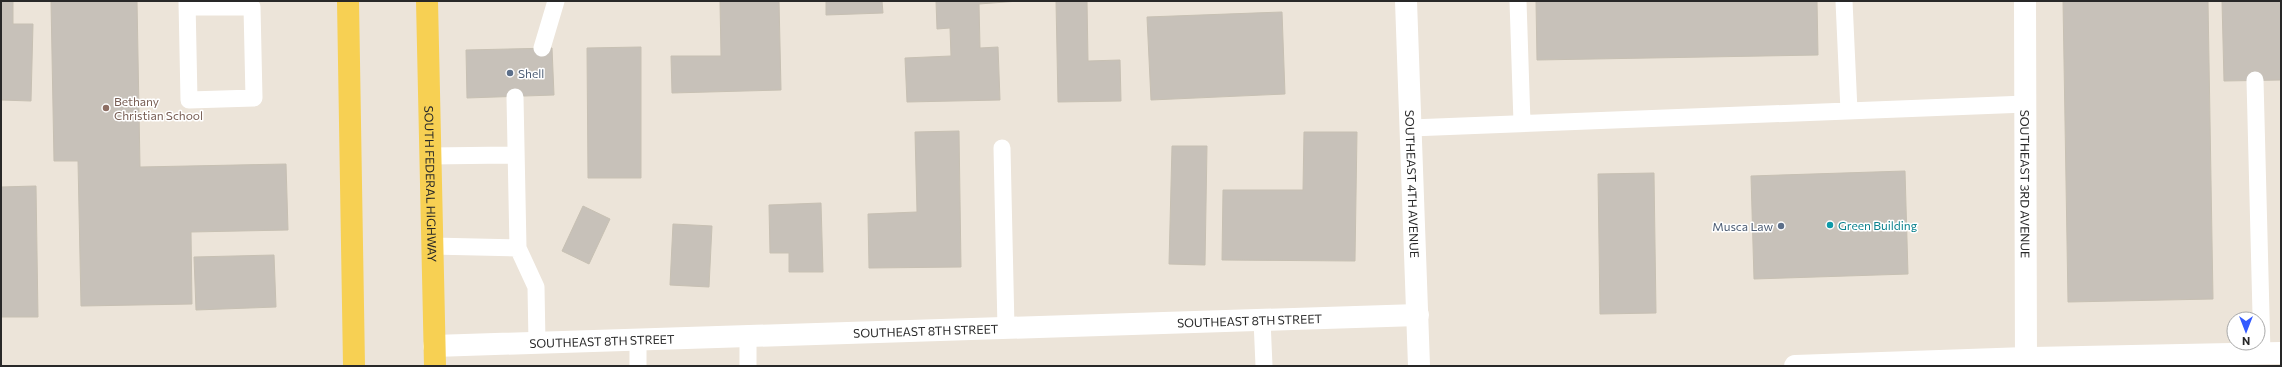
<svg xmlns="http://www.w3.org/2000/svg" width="2282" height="367" font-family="Commissioner,sans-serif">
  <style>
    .building { fill: #c7c1b9; stroke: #c7c0b3 }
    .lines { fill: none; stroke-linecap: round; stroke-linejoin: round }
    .service { stroke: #fff; stroke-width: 17 }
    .minor { stroke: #fff; stroke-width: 22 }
    .secondary { stroke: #fff; stroke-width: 22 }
    .primary { stroke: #f7d053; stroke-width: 22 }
    .service-dot { fill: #5c6f8a; stroke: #fff; stroke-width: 1.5 }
    .education-dot { fill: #8d6e63; stroke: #fff; stroke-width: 1.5 }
    .culture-dot { fill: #0f9aa8; stroke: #fff; stroke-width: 1.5 }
    .labels { text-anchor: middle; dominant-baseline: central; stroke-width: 3; stroke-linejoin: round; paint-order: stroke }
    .service-label { font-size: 12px; fill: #4e5e75; stroke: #fff; text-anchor: start }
    .education-label { font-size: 12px; fill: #785e54; stroke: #fff; text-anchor: start }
    .street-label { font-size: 12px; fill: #282828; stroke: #fff }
    .culture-label { font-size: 12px; fill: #0d838f; stroke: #fff; text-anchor: start }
  </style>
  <rect width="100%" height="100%" fill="#ece4d9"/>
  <!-- building -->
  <path class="building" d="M1 1H13V24H33L31 101 1 100Z
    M51 1H137L140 167 286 164 288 230 191 232 192 304 81 306 78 161H54Z
    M720 1H779L781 90 672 93 671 56H721Z
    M826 1H882L883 13 826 15Z
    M936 1H1019L979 4 980 48 998 47 1000 100 907 102 905 58 951 56 950 28 937 29Z
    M1056 1H1087L1088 61 1120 60 1121 101 1058 102Z
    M1536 1H1817L1818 55 1537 60Z
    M2063 1H2208L2213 299 2068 302Z
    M2222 1H2281V80L2224 81Z
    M1282 12 1285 94 1151 100 1147 17Z
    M641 47V178H588L587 48Z
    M552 48 554 95 467 98 466 50Z
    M959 131 961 267 869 268 868 214 917 212 915 132Z
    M1304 132H1357L1355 261 1222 260 1223 190H1303Z
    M1172 146H1207L1205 265 1169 264Z
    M1905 171 1908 274 1754 279 1751 176Z
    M1654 173 1656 313 1600 314 1598 174Z
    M36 186 38 317H1V187Z
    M821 203 823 272H789V253H770L769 205Z
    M583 206 610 219 589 264 562 251Z
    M673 224 712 226 709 287 670 285Z
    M274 255 276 307 196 310 194 257Z"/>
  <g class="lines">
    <!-- service -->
    <path class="service" d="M187 1 189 100 254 98 252 7H187
      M1518 1 1522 123
      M1844 1 1849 111
      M542 48 556 1
      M2255 80 2262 353
      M515 97 518 248 536 287 537 343
      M1411 128 2026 104
      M1002 148 1006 328
      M430 156 516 155
      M432 246 518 248
      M1262 320 1264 366
      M748 336V366
      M638 339V366"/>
    <!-- minor -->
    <g class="minor">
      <path id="s1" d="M1406 1 1419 366"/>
      <path id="s2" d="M434 346 1418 315"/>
      <path d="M1795 366 2026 358 2281 353"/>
    </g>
    <!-- secondary -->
    <path class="secondary" id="s3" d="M2025 1 2026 366"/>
    <!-- primary -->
    <g class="primary">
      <path d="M348 1 354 366"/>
      <path id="s4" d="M427 1 435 366"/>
    </g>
  </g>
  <!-- markers -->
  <g class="service-dot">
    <circle cx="510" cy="73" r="4"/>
    <circle cx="1781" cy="226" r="4"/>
  </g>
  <circle class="education-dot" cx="106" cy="108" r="4"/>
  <circle class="culture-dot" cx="1830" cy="225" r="4"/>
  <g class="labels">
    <!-- service labels -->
    <g class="service-label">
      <text x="518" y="73">Shell</text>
      <text x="1773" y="226" text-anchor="end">Musca Law</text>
    </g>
    <!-- education labels -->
    <g class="education-label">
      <text x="114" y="101">Bethany<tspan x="114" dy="14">Christian School</tspan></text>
    </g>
    <!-- street labels -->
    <g class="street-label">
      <text stroke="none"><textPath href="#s4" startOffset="183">SOUTH FEDERAL HIGHWAY</textPath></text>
      <text stroke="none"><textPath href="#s1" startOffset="183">SOUTHEAST 4TH AVENUE</textPath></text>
      <text stroke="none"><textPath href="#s3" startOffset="183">SOUTHEAST 3RD AVENUE</textPath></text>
      <text stroke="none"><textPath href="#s2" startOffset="816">SOUTHEAST 8TH STREET</textPath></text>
      <text stroke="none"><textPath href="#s2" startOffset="492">SOUTHEAST 8TH STREET</textPath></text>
      <text stroke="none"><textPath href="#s2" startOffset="168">SOUTHEAST 8TH STREET</textPath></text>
    </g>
    <!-- culture labels -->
    <g class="culture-label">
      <text x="1838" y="225">Green Building</text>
    </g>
  </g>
  <!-- border -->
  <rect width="2282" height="367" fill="none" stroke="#282828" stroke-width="4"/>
  <!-- north arrow -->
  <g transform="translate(2246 331) rotate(180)"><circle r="19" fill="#ffffff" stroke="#a9a9a9"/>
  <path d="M0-3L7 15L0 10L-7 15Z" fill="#335aff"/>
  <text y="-6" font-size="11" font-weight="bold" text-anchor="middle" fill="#282828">N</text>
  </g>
</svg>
